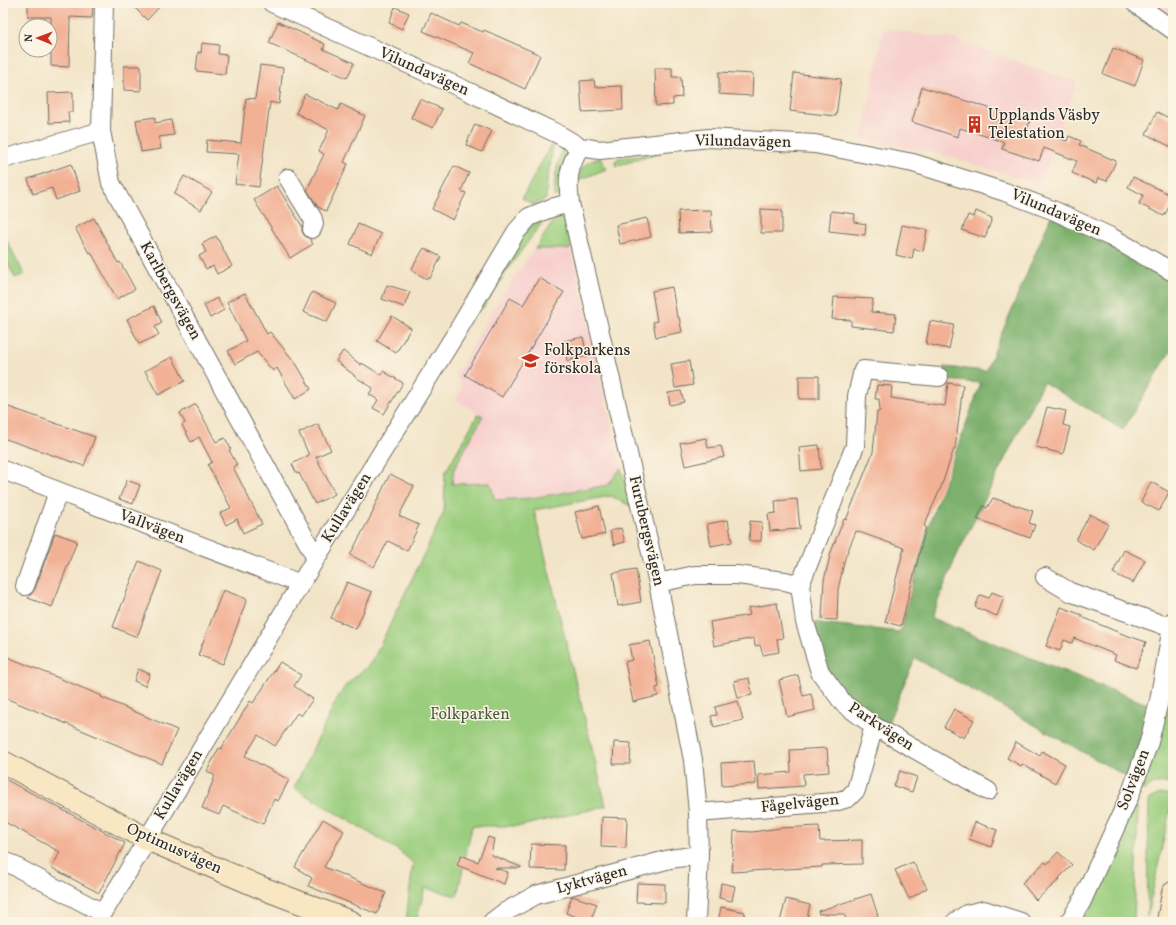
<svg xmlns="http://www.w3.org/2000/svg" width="1176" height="925" font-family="Vollkorn,serif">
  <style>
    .built { fill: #f7d0ce }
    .green { fill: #9acd7d; stroke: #627c54 }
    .forest { fill: #7bb06c; stroke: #536e4c }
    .building { fill: #f2b195 }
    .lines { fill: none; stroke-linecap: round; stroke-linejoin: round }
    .street-casing { stroke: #716c62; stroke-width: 20 }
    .secondary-casing { stroke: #716c62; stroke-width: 24 }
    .street { stroke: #fff; stroke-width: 18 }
    .secondary { stroke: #f9e7c3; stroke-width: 22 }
    .labels { text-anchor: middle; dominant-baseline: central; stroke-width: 3; stroke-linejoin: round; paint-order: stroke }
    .street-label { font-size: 16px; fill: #2b2b2b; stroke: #fcf5e5 }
    .poi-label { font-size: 16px; fill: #2b2b2b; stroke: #fcf5e5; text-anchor: start }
    .park-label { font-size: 16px; fill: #4c5c44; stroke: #fcf5e5 }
  </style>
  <rect width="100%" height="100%" fill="#fcf5e5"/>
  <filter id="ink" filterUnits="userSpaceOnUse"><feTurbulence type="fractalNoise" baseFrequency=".025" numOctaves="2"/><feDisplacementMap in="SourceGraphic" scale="8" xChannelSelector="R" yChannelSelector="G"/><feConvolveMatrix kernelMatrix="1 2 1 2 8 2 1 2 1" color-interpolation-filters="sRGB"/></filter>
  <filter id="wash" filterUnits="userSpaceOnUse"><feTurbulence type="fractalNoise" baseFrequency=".012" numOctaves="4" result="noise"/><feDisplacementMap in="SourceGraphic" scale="16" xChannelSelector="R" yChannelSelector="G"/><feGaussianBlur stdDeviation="0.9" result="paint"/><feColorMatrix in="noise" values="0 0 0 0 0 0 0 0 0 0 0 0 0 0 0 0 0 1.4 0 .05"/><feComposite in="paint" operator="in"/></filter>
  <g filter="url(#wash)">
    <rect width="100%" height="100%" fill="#f2e4c7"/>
    <!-- built -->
    <path class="built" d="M1146 3H1173V21Z
      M883 29 954 39 1077 83 1040 185 941 154 862 140Z
      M535 249H571L621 468 608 485 532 498 495 500 452 485 454 469 483 416 456 400 462 387 456 375 492 312 513 279Z"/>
    <!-- green -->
    <path class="green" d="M555 138 547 182 546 199 533 205 522 198Z
      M563 147 568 150 563 163 560 195 554 197C554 179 557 164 563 147Z
      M661 153 616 166 615 161 619 158Z
      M601 158 606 169 577 181C580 167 586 161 601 158Z
      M547 216 510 266 483 308 479 306 528 228Z
      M557 216 565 219 571 249H535Z
      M3 233 24 274 15 278 3 254Z
      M478 414 483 416 454 469 452 484 490 483 495 500 532 498 608 485 621 468 631 506 611 496 534 510 606 806 521 826H472L457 896 425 888 416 922 406 921 413 863 398 850 294 788 337 699 346 685 372 662 444 512 445 473Z
      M1173 699V783L1154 784 1142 791 1137 787 1163 704Z
      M1160 794H1173V796L1147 917 1149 799Z
      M1135 805 1138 810 1134 922H1081L1125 820Z"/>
    <!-- forest -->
    <path class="forest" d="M1051 216 1110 242 1163 274 1166 281H1173V347L1123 430 1043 382 956 557 931 618 1152 706 1131 779 915 658 887 725 851 702 825 669 811 622 900 632 929 524 981 383 942 380 944 367 986 371Z"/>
    <g id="blocks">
      <!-- building -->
      <path class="building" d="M28 3H93L92 18 70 17 69 67 51 66V17H28Z
        M130 3H163L147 20Z
        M395 7 409 13 402 29 389 23Z
        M431 13 459 26 461 23 483 32 484 30 540 55 525 89 469 63 474 53 423 31Z
        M278 22 325 44 323 49 354 63 347 78 269 43Z
        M202 43 219 45 218 54 227 55 225 74 196 71 198 52 201 53Z
        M1113 48 1144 60 1135 86 1103 74Z
        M260 65 283 68 279 104 270 102 259 187 235 184 239 154 206 152 207 140 241 143 246 98 255 99Z
        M124 66H141V91L124 90Z
        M655 68H672V77H681L682 97 673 98V105L656 106Z
        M719 72 753 74 752 96 719 94Z
        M794 73 841 79 836 116 790 111Z
        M594 80 595 87 622 86 623 110 582 112 580 81Z
        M922 87 1030 121 1027 129 1067 141 1069 136 1081 141 1079 145 1116 161 1107 181 1098 178 1096 183 1072 173 1077 161 1044 148 1039 161 1002 149 1004 142 960 128 958 137 912 122Z
        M73 92V112H68L69 122 49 123 48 93Z
        M305 94 338 110 341 104 365 116 344 162 348 164 326 211 318 207 307 190 324 154 319 151 329 130 296 113Z
        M420 99 442 109 433 128 411 118Z
        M1157 112 1173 120V148L1146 134Z
        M155 117V123L171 120 174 135 159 137 161 149 141 152 136 120Z
        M475 124 492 131 482 152 466 145Z
        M71 164 80 191 56 200 52 188 33 194 28 179Z
        M454 166 469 173 461 191 466 193 453 220 432 209Z
        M184 176 212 192 201 210 174 194Z
        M1133 177 1173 196V199L1164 216 1139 204 1143 195 1128 187Z
        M277 186 302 226V231L304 235 310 239 313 244 290 258 254 200Z
        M761 209 782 210V233H761Z
        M711 210 712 232 679 233 678 211Z
        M831 211 855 214 854 222 866 224 865 235 829 231Z
        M976 211 992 218 985 238 962 230 968 215 974 217Z
        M94 218 118 263 120 262 135 289 117 299 91 252 89 253 75 228Z
        M647 218 651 237 620 244 616 225Z
        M358 224 381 234 372 254 350 244Z
        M902 225 927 230 923 251 914 249 912 259 896 255Z
        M216 236 232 266 217 274 213 266 206 269 199 256 206 252 202 244Z
        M424 248 441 257 430 278H425L411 270Z
        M539 278 564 292 502 397 465 375 510 298 523 305Z
        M387 285 410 292 404 307 382 299Z
        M672 287 677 317H679L682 332 656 337 653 322 657 321 652 291Z
        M312 292 336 303 327 322 303 312Z
        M245 293 267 334 270 332 297 365 311 389 295 399 277 368 273 371 257 352 235 364 228 351 246 341 227 302Z
        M834 297 873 299 871 312 896 314 894 331 851 326V320L832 319Z
        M217 298 224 310 210 318 204 305Z
        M154 306 162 323 155 327 159 335 139 344 127 319Z
        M392 316 411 328 396 353 377 341Z
        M930 321 954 325 949 349 926 344Z
        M583 337 587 356 567 361 564 341Z
        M343 351 361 365 362 363 381 375 383 371 403 383 384 414 373 408 378 400 369 394 373 388 354 376V375L336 361Z
        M172 357 185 381 158 395 145 371Z
        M689 361 693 385 675 388 671 364Z
        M799 376H819V399H799Z
        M948 383 963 385 955 449H954L941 487 924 526 926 527 901 626 885 622 904 548 856 531 845 558 838 590 837 620 822 619 824 580 831 552 844 519 846 520 873 452 877 412 880 411 879 399H875L877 385 892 386 891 398 945 406Z
        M681 391 684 402 670 405 668 393Z
        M196 404 216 442 225 438 231 449 229 450 237 465 233 467 262 524 243 533 237 519 226 525 220 513 231 508 208 465 212 462 199 437 191 442 182 425 185 423 180 413Z
        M3 405 95 437 84 466 3 438Z
        M1047 407 1066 411 1063 425 1070 427 1063 454 1036 447Z
        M318 424 331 450 316 457 335 494 315 504 299 473 297 474 292 464 309 455 299 433Z
        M706 438 708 448 721 446 724 457 685 466 680 443Z
        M819 445 821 469 801 471 799 447Z
        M390 474 414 486 399 516 419 525 407 551 388 541 374 567 350 555 374 510 373 509Z
        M127 480 140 485 133 504 119 499Z
        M1151 482 1169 492 1159 511 1141 502Z
        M993 498 1033 511 1029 523 1035 525 1030 538 977 519 983 506 987 508Z
        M797 499 800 529 770 531 768 514 776 513 775 501Z
        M599 506 605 534 582 539 575 512Z
        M1090 514 1108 524 1094 550 1076 540Z
        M728 520 732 542 711 546 707 524Z
        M750 521 762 522 761 541H749Z
        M621 528 625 542 614 545 610 531Z
        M55 533 77 541 52 607 28 598 35 589Z
        M1124 550 1145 560 1133 583 1113 573Z
        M139 561 162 571 137 637 113 627Z
        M636 569 641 602 618 606 613 573Z
        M347 582 372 592 356 629 331 618Z
        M223 590 247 599 223 664 198 655Z
        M992 592 1004 597 997 616 975 607 980 595 989 598Z
        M777 603 783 638 777 639 779 652 763 655 760 645 755 646 754 638 714 646 710 622 750 615 748 608Z
        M1061 607 1082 615V617L1120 633 1146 642 1136 668 1114 660 1116 655 1074 638 1072 643 1064 640 1060 651 1046 646Z
        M650 641 659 687 656 688 658 696 633 702 625 662 632 660 629 645Z
        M3 655 102 696 101 697 177 730 162 764 3 697Z
        M280 662 301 675 294 686 313 699 301 716 297 713 275 746 258 735 245 756 289 780 278 801 274 799 263 824 223 806 219 815 202 808 215 776 207 771 219 748 221 749 250 701 253 703Z
        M138 669 150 674 145 686 134 681Z
        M798 675 803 696 811 694 815 710 787 717 779 680Z
        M749 678 752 695 738 698 734 681Z
        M738 701 743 720 714 727 711 716 717 715 715 707Z
        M954 709 974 720 964 738 944 727Z
        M614 742 631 743 630 764H613Z
        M1016 742 1040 756 1042 751 1065 764 1055 783 1022 764 1021 766 1007 758Z
        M827 748 829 772 803 774 804 786 759 789 758 775 791 772 790 750Z
        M754 761 756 784 722 786 721 763Z
        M900 771 917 777 912 792 894 786Z
        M3 778 125 843 99 893 52 868 60 852 3 821Z
        M602 817 627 818 626 848 601 847Z
        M323 819 344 831 324 867 386 893 377 914 308 886 312 878 295 867Z
        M975 822 997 830 991 847 969 839Z
        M819 826 820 841 862 840V864L822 865V867L732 872 734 831 752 832 781 828Z
        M488 837 494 839 491 855 521 867V868H495L508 872 504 884 457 865 461 855 478 862Z
        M531 844 565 845 564 870 530 869Z
        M1058 852 1072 865 1059 878 1060 879 1036 900 1022 883 1045 862 1047 864Z
        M913 862 927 888 909 899 895 870Z
        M637 883 665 884V903L636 902Z
        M721 883 735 886 732 901 719 898Z
        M871 894 878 916 858 922H847L844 914H819L818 911Z
        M572 896 597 904 590 922 566 913Z
        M786 899 810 905 806 922H780Z
        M721 907 745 912 743 922H718Z"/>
    </g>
  </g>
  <g filter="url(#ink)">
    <use href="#blocks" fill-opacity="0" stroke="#716c62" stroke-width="1"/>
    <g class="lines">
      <defs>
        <path id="street" d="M104 3 101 131 111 183 316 558
          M272 3 461 88 558 134 580 147 600 150 709 138 815 144 913 163 1005 192 1055 211 1111 237 1173 272
          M1135 3 1173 30
          M580 147C568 169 567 178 570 203L658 583 693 760 698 813 699 855 696 922
          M3 159 101 131
          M288 178 313 219 314 224 312 229
          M939 377 863 370 857 396 855 446 800 585 805 622 820 672 844 704 874 726 988 791
          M3 470 301 584
          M1045 577 1070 592 1172 628
          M658 583 695 575H737L785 581 800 585
          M25 586 58 492
          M698 813 835 802 848 798 856 790 874 726
          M3 860 103 913 316 558 455 335 516 232 529 217 551 208 570 203
          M492 922 505 912 536 895 670 859 699 855
          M955 922 967 914 984 910 1021 922
          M1069 922 1081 903 1130 795 1149 742 1159 701 1173 621"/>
        <path id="secondary" d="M3 762 147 839 262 888 351 922
          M1168 922 1173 893"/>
      </defs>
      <!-- street casing -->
      <use href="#street" class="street-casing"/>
      <!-- secondary casing -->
      <use href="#secondary" class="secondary-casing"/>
      <!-- street -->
      <use href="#street" class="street"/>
      <!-- secondary -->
      <use href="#secondary" class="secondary"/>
    </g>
  </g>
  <!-- icons -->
  <defs>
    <symbol id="building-bare" viewBox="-9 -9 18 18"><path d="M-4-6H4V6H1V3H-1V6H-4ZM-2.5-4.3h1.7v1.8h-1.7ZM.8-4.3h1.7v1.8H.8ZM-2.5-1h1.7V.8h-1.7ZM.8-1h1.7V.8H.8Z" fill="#c8321e" stroke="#fcf5e5" stroke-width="2.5" paint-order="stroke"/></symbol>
    <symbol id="school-bare" viewBox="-9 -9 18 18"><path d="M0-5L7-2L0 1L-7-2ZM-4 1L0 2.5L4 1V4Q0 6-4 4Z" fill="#c8321e" stroke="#fcf5e5" stroke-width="2.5" paint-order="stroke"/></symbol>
  </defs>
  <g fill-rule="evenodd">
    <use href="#building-bare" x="962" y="112" width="25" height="25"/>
    <use href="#school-bare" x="518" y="348" width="25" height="25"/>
  </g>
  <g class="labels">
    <!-- street labels -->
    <g class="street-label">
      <text transform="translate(424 72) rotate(24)">Vilundavägen</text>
      <text transform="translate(743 142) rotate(1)">Vilundavägen</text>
      <text transform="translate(1056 213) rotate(23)">Vilundavägen</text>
      <text transform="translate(170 291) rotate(61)">Karlbergsvägen</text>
      <text transform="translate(347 508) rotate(-58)">Kullavägen</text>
      <text transform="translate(152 527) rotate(21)">Vallvägen</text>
      <text transform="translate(646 531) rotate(77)">Furubergsvägen</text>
      <text transform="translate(881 727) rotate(33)">Parkvägen</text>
      <text transform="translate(1134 780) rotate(-69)">Solvägen</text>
      <text transform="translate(179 785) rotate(-59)">Kullavägen</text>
      <text transform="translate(800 804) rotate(-6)">Fågelvägen</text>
      <text transform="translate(174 849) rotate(24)">Optimusvägen</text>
      <text transform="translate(592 880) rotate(-15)">Lyktvägen</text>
    </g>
    <!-- poi labels -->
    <g class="poi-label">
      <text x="988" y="116">Upplands Väsby<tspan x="988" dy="18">Telestation</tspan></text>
      <text x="544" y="351">Folkparkens<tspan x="544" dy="18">förskola</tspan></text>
    </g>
    <!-- park labels -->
    <g class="park-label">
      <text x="470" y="715">Folkparken</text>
    </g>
  </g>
  <!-- margin -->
  <rect width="1176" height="925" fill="none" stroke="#fcf5e5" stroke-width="16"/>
  <!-- north arrow -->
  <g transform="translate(38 38) rotate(271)"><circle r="19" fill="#fcf5e5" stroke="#a8a49b"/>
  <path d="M0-3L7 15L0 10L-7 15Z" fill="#c8321e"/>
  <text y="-6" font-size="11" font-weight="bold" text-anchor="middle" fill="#2b2b2b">N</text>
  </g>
</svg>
